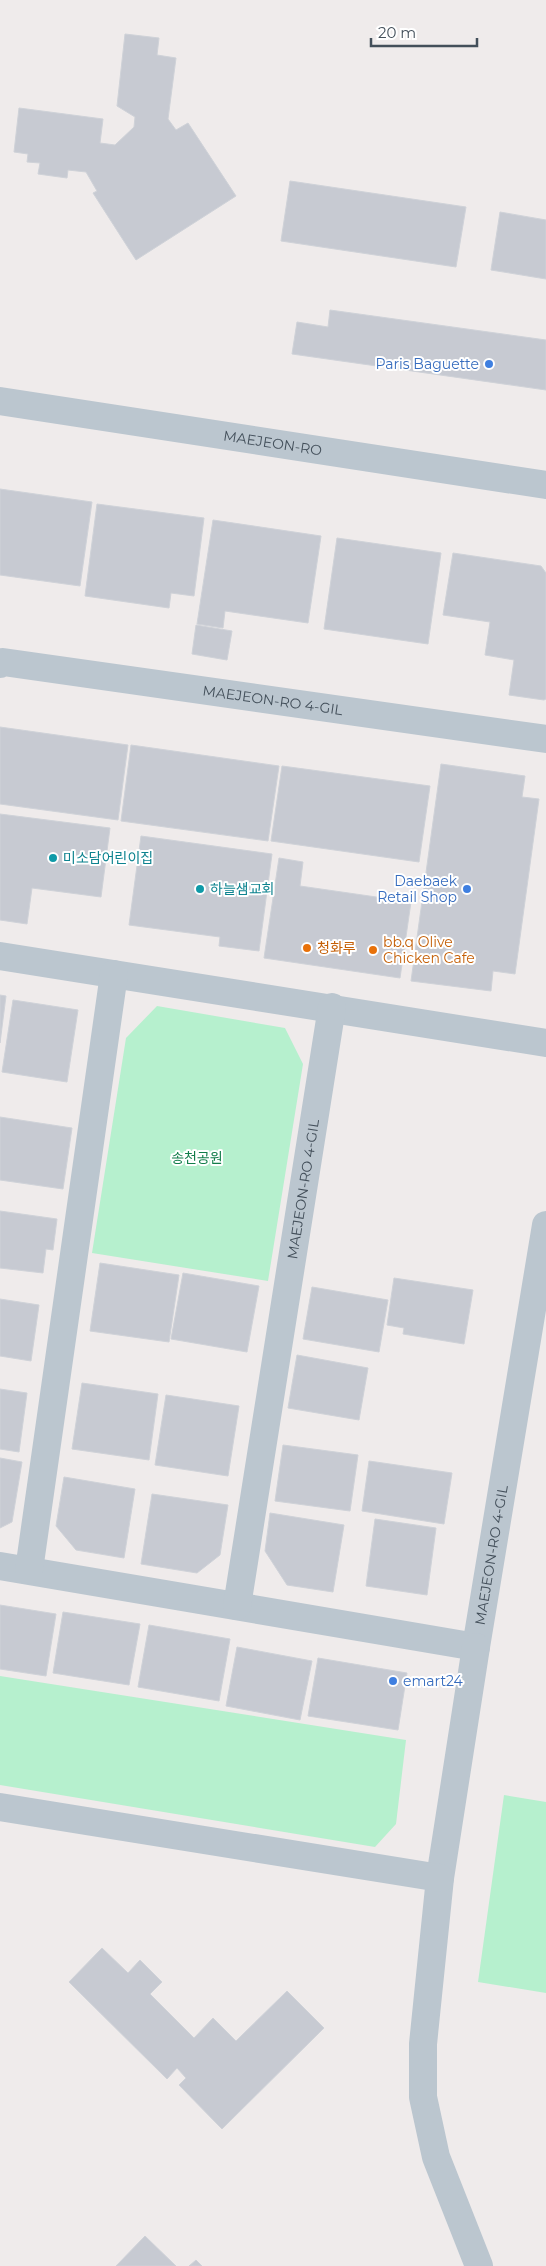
<svg xmlns="http://www.w3.org/2000/svg" width="546" height="2266" font-family="Montserrat,'Noto Sans KR',sans-serif">
  <style>
    .green { fill: #b6f0ce }
    .building { fill: #c7cad2; stroke: #cfd2d8 }
    .lines { fill: none; stroke-linecap: round; stroke-linejoin: round }
    .minor { stroke: #bbc6cf; stroke-width: 28 }
    .shop-dot { fill: #3f7fe0; stroke: #fff; stroke-width: 2 }
    .culture-dot { fill: #0f9aa8; stroke: #fff; stroke-width: 2 }
    .food-dot { fill: #e8710a; stroke: #fff; stroke-width: 2 }
    .labels { text-anchor: middle; dominant-baseline: central; stroke-width: 4; stroke-linejoin: round; paint-order: stroke }
    .shop-label { font-size: 14px; fill: #366cbe; stroke: #fff; text-anchor: end }
    .street-label { font-size: 14px; fill: #434f5a; stroke: #fff }
    .culture-label { font-size: 14px; fill: #0d838f; stroke: #fff; text-anchor: start }
    .food-label { font-size: 14px; fill: #c56008; stroke: #fff; text-anchor: start }
    .park-label { font-size: 14px; fill: #127d4a; stroke: #fff }
  </style>
  <rect width="100%" height="100%" fill="#efebeb"/>
  <!-- green -->
  <path class="green" d="M157 1006 285 1028 303 1064 268 1281 92 1253 126 1038Z
    M0 1676 406 1740 396 1824 375 1847 0 1785Z
    M504 1795 546 1802V1993L478 1982Z"/>
  <!-- building -->
  <path class="building" d="M125 34 159 38 157 55 176 58 168 119 176 130 188 123 236 196 136 260 93 193 97 191 86 172 68 170 67 178 38 174 40 163 27 162 28 154 14 152 19 108 103 119 100 143 115 145 134 127 135 117 117 106Z
    M290 181 466 207 456 267 281 241Z
    M500 212 546 220V279L491 270Z
    M330 310 546 340V390L292 354 297 322 328 327Z
    M0 489 92 502 80 586 0 575Z
    M97 504 204 518 194 596 171 593 169 608 85 596Z
    M213 520 321 536 308 623 225 611 223 628 197 624Z
    M337 538 441 553 428 644 324 629Z
    M453 553 541 566 546 573V699L544 700 509 695 514 660 485 655 490 622 443 615Z
    M196 625 232 631 227 660 192 654Z
    M0 727 128 745 118 820 0 804Z
    M131 745 279 766 268 841 121 821Z
    M441 764 525 776 522 797 539 799 515 974 493 971 491 991 411 981Z
    M282 766 430 786 419 862 271 841Z
    M0 814 110 828 101 897 32 888 27 924 0 920Z
    M141 836 272 854 259 951 219 946 220 937 129 925Z
    M279 858 303 862 300 886 411 902 400 978 264 958Z
    M0 995 6 996 0 1043Z
    M13 1000 78 1010 67 1082 2 1072Z
    M0 1117 72 1128 63 1189 0 1180Z
    M0 1211 57 1219 53 1250 46 1249 43 1273 0 1268Z
    M100 1263 179 1275 169 1342 90 1331Z
    M183 1273 259 1286 247 1352 171 1339Z
    M394 1278 473 1290 464 1344 403 1334 404 1328 387 1325Z
    M312 1287 388 1300 379 1352 303 1339Z
    M0 1299 39 1305 31 1361 0 1356Z
    M297 1355 368 1368 359 1420 288 1408Z
    M82 1383 158 1394 149 1460 72 1449Z
    M0 1389 27 1393 19 1452 0 1449Z
    M166 1395 239 1406 228 1476 155 1465Z
    M283 1445 358 1455 350 1511 275 1501Z
    M0 1458 22 1462 12 1522 0 1528Z
    M369 1461 452 1473 444 1524 362 1511Z
    M64 1477 135 1489 124 1558 76 1550 56 1526Z
    M152 1494 228 1505 220 1555 197 1573 141 1564Z
    M270 1513 344 1525 333 1592 287 1585 265 1551Z
    M375 1519 436 1528 427 1595 366 1586Z
    M0 1605 56 1614 46 1676 0 1669Z
    M63 1612 140 1624 129 1685 53 1673Z
    M149 1625 230 1639 219 1701 138 1687Z
    M237 1647 312 1661 300 1720 226 1706Z
    M318 1658 407 1673 398 1730 308 1716Z
    M102 1948 128 1973 140 1960 162 1982 150 1994 194 2038 213 2018 236 2041 287 1991 324 2028 222 2129 179 2085 186 2078 177 2068 167 2079 69 1982Z
    M145 2236 176 2266H116Z
    M196 2260 202 2266H189Z"/>
  <g class="lines">
    <!-- minor -->
    <g class="minor">
      <path id="s1" d="M0 401 546 485"/>
      <path id="s2" d="M0 664 3 662 546 739"/>
      <path d="M0 956 546 1043"/>
      <path id="s3" d="M0 1566 476 1647 546 1225"/>
      <path d="M29 1570 114 974"/>
      <path id="s4" d="M237 1606 332 1007"/>
      <path d="M476 1647 440 1878 423 2044V2097L436 2157 479 2266"/>
      <path d="M0 1807 440 1878"/>
    </g>
  </g>
  <!-- markers -->
  <g class="shop-dot">
    <circle cx="489" cy="364" r="5"/>
    <circle cx="467" cy="889" r="5"/>
    <circle cx="393" cy="1681" r="5"/>
  </g>
  <g class="culture-dot">
    <circle cx="53" cy="858" r="5"/>
    <circle cx="200" cy="889" r="5"/>
  </g>
  <g class="food-dot">
    <circle cx="307" cy="948" r="5"/>
    <circle cx="373" cy="950" r="5"/>
  </g>
  <g class="labels">
    <!-- shop labels -->
    <g class="shop-label">
      <text x="479" y="364">Paris Baguette</text>
      <text x="457" y="881">Daebaek<tspan x="457" dy="16">Retail Shop</tspan></text>
      <text x="403" y="1681" text-anchor="start">emart24</text>
    </g>
    <!-- street labels -->
    <g class="street-label">
      <text stroke="none"><textPath href="#s1" startOffset="276">MAEJEON-RO</textPath></text>
      <text stroke="none"><textPath href="#s2" startOffset="276">MAEJEON-RO 4-GIL</textPath></text>
      <text stroke="none"><textPath href="#s4" startOffset="422">MAEJEON-RO 4-GIL</textPath></text>
      <text stroke="none"><textPath href="#s3" startOffset="576">MAEJEON-RO 4-GIL</textPath></text>
    </g>
    <!-- culture labels -->
    <g class="culture-label">
      <text x="63" y="858">미소담어린이집</text>
      <text x="210" y="889">하늘샘교회</text>
    </g>
    <!-- food labels -->
    <g class="food-label">
      <text x="383" y="942">bb.q Olive<tspan x="383" dy="16">Chicken Cafe</tspan></text>
      <text x="317" y="948">청화루</text>
    </g>
    <!-- park labels -->
    <g class="park-label">
      <text x="197" y="1158">송천공원</text>
    </g>
  </g>
  <!-- scale -->
  <path d="M371 38v8h106v-8" fill="none" stroke="#434f5a" stroke-width="2.5"/>
  <text x="378" y="38" font-size="15" fill="#434f5a" stroke="#ffffff" stroke-width="4" paint-order="stroke">20 m</text>
</svg>
